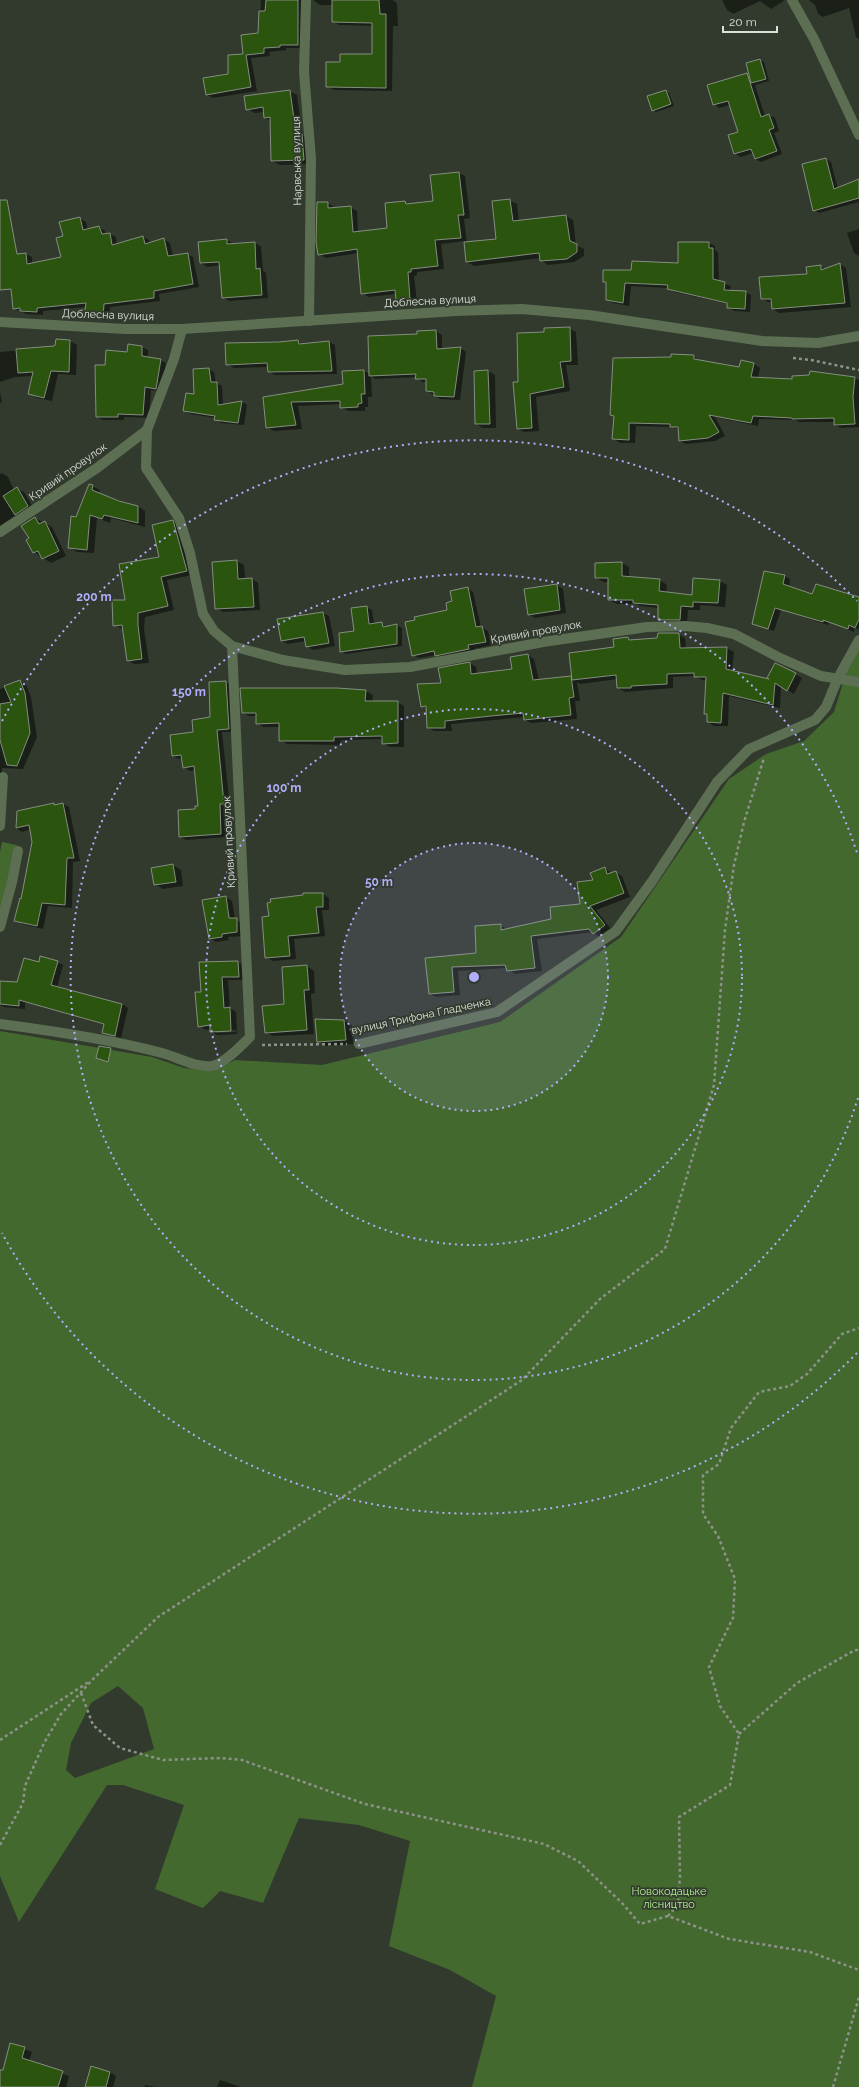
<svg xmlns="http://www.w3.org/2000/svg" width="859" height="2087" font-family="Raleway,sans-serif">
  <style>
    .green { fill: #43692e; fill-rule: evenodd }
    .shadow { fill: #0007; fill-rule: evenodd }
    .building { fill: #2b540f; stroke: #858e81 }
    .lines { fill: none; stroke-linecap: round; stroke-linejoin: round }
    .path { stroke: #8d938a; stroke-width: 2.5; stroke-dasharray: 3 3; stroke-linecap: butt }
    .service { stroke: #5c6f53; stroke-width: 10 }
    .minor { stroke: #5c6f53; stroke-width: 10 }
    .tertiary { stroke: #5c6f53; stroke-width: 10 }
    .ring { fill: none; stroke: #b1adfa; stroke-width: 2; stroke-dasharray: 2 4 }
    .labels { text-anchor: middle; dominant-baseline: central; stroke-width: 3.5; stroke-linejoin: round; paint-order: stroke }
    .street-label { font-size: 11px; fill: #dbe0d9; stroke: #323a2e }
    .park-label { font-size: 11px; fill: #b1ee92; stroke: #323a2e }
    .centre { fill: #b1adfa; stroke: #323a2e; stroke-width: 2 }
    .ring-label { font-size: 12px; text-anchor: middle; font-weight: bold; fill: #b1adfa; stroke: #323a2e; stroke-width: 3.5; stroke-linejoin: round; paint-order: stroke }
  </style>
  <rect width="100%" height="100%" fill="#323a2e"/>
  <!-- green -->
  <path class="green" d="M859 648V2087H472L496 1996 450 1970 389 1946 410 1841 359 1825 299 1818 263 1903 220 1891 203 1908 155 1889 184 1805 123 1785H107L19 1922 0 1876V1031L152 1057 184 1068 214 1071 235 1060 322 1065 500 1022 621 937 729 779 766 754 804 741 834 712 848 667ZM118 1686 143 1708 154 1749 75 1778 66 1770 71 1743 91 1703Z
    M2 842 17 845 10 883 0 918V852Z"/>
  <!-- shadow -->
  <path class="shadow" d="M261 0H308L304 48H286V50L269 52 270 56 251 58 257 91 213 98 207 95 229 75 259 34Z
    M313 0H392L397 3 398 26H393L392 91 334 90 327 86 341 63 373 55V26L339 25 333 21V5H320Z
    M722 0H783L784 1 771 9 760 1 733 14 727 10Z
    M809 0H859V39L856 37 849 8 823 17 818 14 815 5Z
    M760 60 764 62 769 81 755 85 765 116 769 115 775 118 779 131 774 133 782 154 761 162 755 159 753 153 741 157 735 154 739 133 730 105 719 108 714 104 747 74 750 76 747 64Z
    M289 91 297 95 302 135 310 139 311 164 280 165 272 161 271 121 265 118 264 112 255 113 247 109Z
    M666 91 669 93 674 106 656 112 652 110Z
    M826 159 831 162 838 189 859 183V202L819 213 814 210Z
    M458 173 465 176 470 218 464 219 467 243 497 240 509 200 517 204 519 222 566 216 573 220 576 245 584 249V256L574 262 548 265 541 260V258L474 266 467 262 465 241 441 244 444 269 417 272V275L414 276 417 302 403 303 397 300 396 294 369 297 362 293 359 253 326 258 319 254 328 203 334 207V209L350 207 357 211 358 232 388 229 405 202 410 205 434 202Z
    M80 218 86 222 88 230 99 227 105 231 106 234H110L116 237 117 245 143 237 149 240 150 244 163 239 170 243 173 256 187 254 193 257 199 287 159 294 160 301 110 307 109 320 92 318 86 315 87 307 43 311V315L27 314 13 308 26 254 32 257V263L62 258 64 237Z
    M859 229V256L854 253 847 233Z
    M227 240 234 244 255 243 261 246 263 271 266 273 268 298 229 301 223 297 221 265 207 267 201 263 199 243Z
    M709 243 715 246V250L718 252 719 282 731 286 730 291 745 292 751 295 750 312 734 311 728 307V304L674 292 668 288 631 286 629 306 613 303 607 300V283L604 282 632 271 679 264Z
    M840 264 846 268 851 307 779 313 773 309 772 302H768L762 299 808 275 820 266 826 269Z
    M569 328 576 332 578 365H566L570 391 536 397 539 431 524 432 518 429 519 383 545 333Z
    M436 331 442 335V350L461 348 466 352 460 400 440 399 427 391V382H422L417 377 375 379 371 376 372 397H368V407H365V411H348L341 407V404L298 406 302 429 274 431 267 427 265 398 344 385 364 371 370 374 418 335Z
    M70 341 77 345 76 375 58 374 52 401 37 398 29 393 33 376 15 377 0 382V352L54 347Z
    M298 341 303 344 329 342 335 345 337 374 275 375 269 372V367L234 368 227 364 279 343Z
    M129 346 142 347 148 350V358L160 360 166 363 162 392 151 390 149 418 124 417V420H103L97 417 106 366 128 353Z
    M694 356 700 361 740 368 742 361 754 364 760 368 758 378 793 380 855 378 859 380V427L841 428 835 425V422H799L796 420 759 419 758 426 715 417 725 436 715 441 686 444 680 441 679 430 673 427 636 426 635 443H620L614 439V417L611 415 672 358Z
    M208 369 214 372 216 383 222 386 223 405 242 402 247 405 244 425 221 423 216 418 190 414 185 411Z
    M488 371 495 375 496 428H483L476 424Z
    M0 392 2 402 0 403Z
    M2 473 8 477 14 490 17 489 24 492 34 509 0 529V474Z
    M92 486 100 490 99 494 138 506 145 511V527L111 518 110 523 97 518 94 553 77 552 69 547 77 518Z
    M35 518 52 527 66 556 51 563 34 552 31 539Z
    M173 522 180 526 193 575 167 580 174 610 145 617 144 629 149 663 134 664 128 660 124 629 114 625 126 601 160 558Z
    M237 561 244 565 245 579H252L258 583 260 610 223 612 216 608 213 563Z
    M622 563 629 567V577L660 580 667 585 666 593 693 596 720 581 727 585 725 607 700 605V610H688L687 623 666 624 659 620V608L641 606 636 604H617L609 600V582H604L596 578Z
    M785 576 790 579 789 587 813 595 859 598V629L855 628 854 632 829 622 828 625 781 610 774 631 753 624Z
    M557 585 563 589 566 613 535 618 528 614Z
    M467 588 473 592 481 627 488 631 491 645 474 649V652L442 658 436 655 419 658 413 655Z
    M367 607 372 610 374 625 382 624 388 627 397 625 402 628V646L346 654 341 651 355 631Z
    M323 613 329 616 335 646 313 650 307 646 306 641 288 644 281 641Z
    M678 634 685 638 686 649 727 648 734 652 732 671 773 681 795 674 802 678 794 694 781 686 780 708 729 696 728 726H714L708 722V715L705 714 707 680H702L695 676 673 677V688L625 692 618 688V679L580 684 577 682 580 701H575L577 719 531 723 525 720V717L451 724 452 731H434L428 728 427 709 422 706 442 683 470 663 476 667 477 674 513 670 528 655 534 659 539 680 571 677 573 679 628 638 633 641 658 639Z
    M20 681 26 685 31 697 37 737 23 769 2 768V793H0V689Z
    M226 682 231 685 234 732H222L230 807H225L227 837 186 840 180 837 199 807 195 770 190 771 184 767 183 758 179 759 173 756 211 718Z
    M337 689 366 691 373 695 372 702H397L404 706V747H390L383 743V739L341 740 340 745 287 744 280 740V727H263L257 723V716H249L243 713Z
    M63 804 69 807 80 861 73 862 72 908 48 906 43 929 22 924 16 920 22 900 33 842 31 829 22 832 16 828 18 812Z
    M173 865 181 870 183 886 163 889 155 884Z
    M604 868 612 873 615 872 622 876 630 897 596 910 611 929 600 938 593 932 537 939 542 971 515 974 507 968 458 971 460 995 436 997 430 994 426 959 477 953 501 925 508 930 552 920 581 905 594 881Z
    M323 894 329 898V910H322L325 936 294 939 296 959 273 961 266 957Z
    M226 897 232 901 235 919 243 923 244 936 228 937 229 940 216 942 209 938Z
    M57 962 63 965 57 987 122 1004 128 1008 121 1038 103 1032 105 1025 25 1002V1009L4 1007 0 1005V982L18 983Z
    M238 962 244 965 245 980H228L230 1008 236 1012 237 1034 217 1035 211 1031V1029L206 1030 199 1026 202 993 200 963ZM236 1030V1032L216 1033V1031Z
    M307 966 314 971 315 993 311 994 314 1034 273 1036 266 1032 286 1005Z
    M316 1020 344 1021 352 1025 353 1044 326 1046 318 1041Z
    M11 2044 32 2052 29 2061 69 2076 66 2087H0V2071L4 2072Z
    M110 2072 116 2076 113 2087H86Z
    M220 2080 241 2087H217Z
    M145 2085 156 2087H145Z"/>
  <!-- building -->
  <path class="building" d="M266 0H298V45H280V47L264 48V53L246 55 251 87 206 95 203 78 228 74V55L243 54 241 35 258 33 259 11H265Z
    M332 0H379L380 14H386V88L326 87V62H340V54H372V23L332 22Z
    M760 59 766 79 751 83 746 63Z
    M747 73 761 117 769 114 774 128 769 130 777 151 755 159 751 149 734 154 728 135 738 132 728 101 713 105 707 85Z
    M290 90 296 134H302L304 160 271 161 270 117 264 118 263 107 246 110 244 96Z
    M666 90 671 104 652 111 647 96Z
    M826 158 834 189 859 179V198L813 211 802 164Z
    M459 172 464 215H458L461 238 435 240 438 266 411 269V272H408L410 299 396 300 395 290 361 294 357 249 318 255 316 242 317 202H328V208L351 206 353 232 387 228 385 203 405 201 406 204 433 201 430 175Z
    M510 199 513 221 566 215 570 241 577 244V252L567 259 540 261 539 253 466 262 464 242 496 239 492 201Z
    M0 200H7L17 254 26 253 27 264 61 257 56 238 63 236 59 222 80 217 83 230 99 226 102 234 110 233 112 245 143 236 145 244 164 238 168 256 188 253 193 284 154 291V298L104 304 103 318 84 315 86 303 37 308V312L20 311V308L13 309 11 289 0 290Z
    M227 239V244L255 242 256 269 260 268 262 295 222 298 219 262 200 263 198 242Z
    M678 242H709V248H713V279L725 282 724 290 746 291 745 309 727 308V303L667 289 668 285 625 283 623 303 606 300V282H603V270H631L632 261 678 263Z
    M840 263 845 303 772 309 771 299H761L759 277 807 274 806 267 821 265V270Z
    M570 327 571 361 560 362 564 387 530 394 532 428 517 429 513 382H518L517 333 544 332V328Z
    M436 330 437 349 461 347 454 397 434 396V392L426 391V379H415L416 374 369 376 368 336 417 334V331Z
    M56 339 70 340 69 372 51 371 44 398 28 394 33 372 18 373 16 349 54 346 55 345Z
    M298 340 299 344 329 341 332 371 268 372 267 363 226 365 225 343 279 342Z
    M128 344 142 346V356L161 359 156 389 145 387 143 415 118 414V417H96L95 365H105L106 350 127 352Z
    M671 354 694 355V359L739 367 741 360 754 363 751 377 792 379V376L809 375 810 371 855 377 853 397 855 424 834 425V418L792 419V418L753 416 751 423 709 415 719 432 708 438 679 441 678 427H670V424L629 423V440L612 439 614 416 610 415 613 358 671 357Z
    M209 368 211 382H217L218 405 242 401 238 423 214 420 215 416 183 411 186 393 194 394 193 369Z
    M364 370 365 394H361L362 403 358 404V407L340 408V401L291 402 296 425 266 428 263 397 343 384 342 371Z
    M488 370 490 424H475L474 371Z
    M89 484 93 485 92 490 119 501 138 506V523L104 515 102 519 90 515 87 550 68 548 71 516 76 517Z
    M17 487 28 506 15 515 3 496Z
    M35 517 39 524 45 521 59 551 42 559 38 551 33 553 26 540 29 538 21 526Z
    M173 520 187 571 161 577 168 606 138 613V625L142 659 127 661 122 625 113 626 112 600H125L119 564 159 557 152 525Z
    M237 560 238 579 252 578 254 607 215 609 212 562Z
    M622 562V576L660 579 659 591 692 595 693 578 720 580 718 603 693 602V607L681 606 680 620H658V605L633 603V600H608V578H595V563Z
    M764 571 785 575 783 584 812 594 816 584 859 597V619L855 628 849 625 848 629 823 620V622L775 608 768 629 752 624Z
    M557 584 560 610 528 615 524 589Z
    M468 587 476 627 482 626 486 642 468 645 469 649 435 656 434 651 412 656 405 622 415 620 414 617 447 610 446 603 452 601 450 591Z
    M367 606 369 624 382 622 383 627 397 624V644L340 652 339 633 354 631 351 608Z
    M323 612 329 643 306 647 304 637 281 641 277 619Z
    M658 633H679L680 648 727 647 726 669 769 679 767 678 775 663 796 673 787 691 775 683 773 705 723 693 721 723 707 722V714H704L706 677H694V673L667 674V684L631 686V688H617L616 675 572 680 569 653 614 647 613 639 628 637 629 640 657 638Z
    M528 654 533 680 571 676 574 697 569 698 571 715 524 720 523 713 491 716 445 721V728H427L426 706 421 707 417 684 441 683 438 668 470 662 471 674 512 669 510 657Z
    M20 680 25 693 30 733 17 766 7 765 0 740V704L11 702 4 686Z
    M226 681 229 729 217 730 224 804H220L221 834 179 837 178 810 195 809V806H198L194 766 183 768 181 755 172 756 170 735 193 732 192 720 210 717 209 682Z
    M240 688H337L366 690 365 701H398V743L382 744V736L334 737V741H279V723L256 724V713H242Z
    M54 803V805L63 803 74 858H67L65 905 42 903 37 926 14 921 20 898 21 899 32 842 29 825 16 828 17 811Z
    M173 864 176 882 154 885 151 868Z
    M605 867 607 874 616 871 624 893 590 906 605 925 593 934 589 929 531 936 535 968 507 971 505 965 452 967 454 992 429 994 425 958 476 953 475 926 501 924V930L551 919 550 907 580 904 577 882 593 880 590 873Z
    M303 893H323V907H316L319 933 288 936 290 956 265 958 262 917 269 916 267 903 271 902 270 899 303 895Z
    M226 896 229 918H237V932L222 934V937L209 939 202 900Z
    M40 956 58 961 51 985 122 1004 115 1036 102 1033 104 1024 19 1000V1006L0 1004V981L17 982 24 958 39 962Z
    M238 961 239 977H222L224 1008 230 1007 231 1031 210 1032V1025L198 1027 195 992H201L199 962Z
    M307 965 309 990H304L307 1030 265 1033 262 1006 284 1004 282 967Z
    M315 1019 344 1020 346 1040 317 1042Z
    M99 1046 111 1048 108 1062 96 1058Z
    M10 2043 25 2047 22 2058 63 2071 58 2087H0V2070H3Z
    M91 2066 110 2072 106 2087H85Z"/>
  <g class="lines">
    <!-- path -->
    <path class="path" d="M793 358 811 360 859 370
      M262 1045 347 1044
      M81 1693 93 1725 120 1748 163 1760 221 1758 242 1760 365 1804 544 1844 578 1861 622 1903 640 1924 668 1916 729 1939 810 1952 859 1970
      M739 1734 797 1683 855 1650H859
      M0 1740 90 1681
      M0 1845 23 1803 25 1786 44 1743 61 1714 94 1678 158 1617 522 1380 600 1299 665 1249 714 1085 725 930 734 865 744 822 764 758
      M668 1916 678 1904 680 1876 679 1817 730 1785 739 1734 720 1706 709 1667 733 1618 735 1579 718 1536 703 1514V1475L719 1464 731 1428 759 1392 790 1386 807 1374 842 1334 859 1328
      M833 2087 859 1997"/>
    <!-- service -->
    <path class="service" d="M0 826 3 777
      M0 927 12 882 18 851"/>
    <!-- minor -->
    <path class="minor" d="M306 0 304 72 311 159 309 321
      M792 0 814 39 859 135
      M147 430 146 468 179 518 190 553 203 614 214 631 232 646 283 660 345 670 410 667 543 642 647 627 685 626 707 628 734 634 778 657 821 676 859 682
      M0 532 97 468 147 430 174 359 182 329
      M0 1024C54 1031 109 1039 162 1053 177 1057 196 1068 212 1066 224 1064 242 1045 250 1037L232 646
      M359 1044 497 1012 616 931 653 880 717 782 749 749 815 720 826 707 838 678 859 640"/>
    <!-- tertiary -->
    <path class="tertiary" d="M0 322 125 329H182L456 311 522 309 589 315 762 341 818 343 859 336"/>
  </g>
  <!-- distance rings -->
  <circle cx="474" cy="977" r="134" fill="#b1adfa" fill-opacity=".12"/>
  <g class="ring">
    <circle cx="474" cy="977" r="134"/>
    <circle cx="474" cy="977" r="268"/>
    <path d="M858 1098A403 403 0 1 1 858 856"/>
    <path d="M857 1353A537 537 0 0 1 2 1233M2 721A537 537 0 0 1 857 601"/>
  </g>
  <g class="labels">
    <!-- street labels -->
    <g class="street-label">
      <text transform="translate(297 161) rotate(-91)">Нарвська вулиця</text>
      <text transform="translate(430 301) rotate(-3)">Доблесна вулиця</text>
      <text transform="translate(108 315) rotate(2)">Доблесна вулиця</text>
      <text transform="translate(68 472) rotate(-35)">Кривий провулок</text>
      <text transform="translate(536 632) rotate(-10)">Кривий провулок</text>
      <text transform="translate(229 842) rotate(-93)">Кривий провулок</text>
      <text transform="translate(421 1016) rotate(-12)">вулиця Трифона Гладченка</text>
    </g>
    <!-- park labels -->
    <g class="park-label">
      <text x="669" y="1891">Новокодацьке<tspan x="669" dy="13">лісництво</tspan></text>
    </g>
  </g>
  <circle cx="474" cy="977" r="6" class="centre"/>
  <g class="ring-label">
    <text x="94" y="601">200 m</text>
    <text x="189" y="696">150 m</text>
    <text x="284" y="792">100 m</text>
    <text x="379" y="886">50 m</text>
  </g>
  <!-- scale -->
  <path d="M723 26v6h54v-6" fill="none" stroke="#dbe0d9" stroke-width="2"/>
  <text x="729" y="26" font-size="12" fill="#dbe0d9" stroke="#323a2e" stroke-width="3" paint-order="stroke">20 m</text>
</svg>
